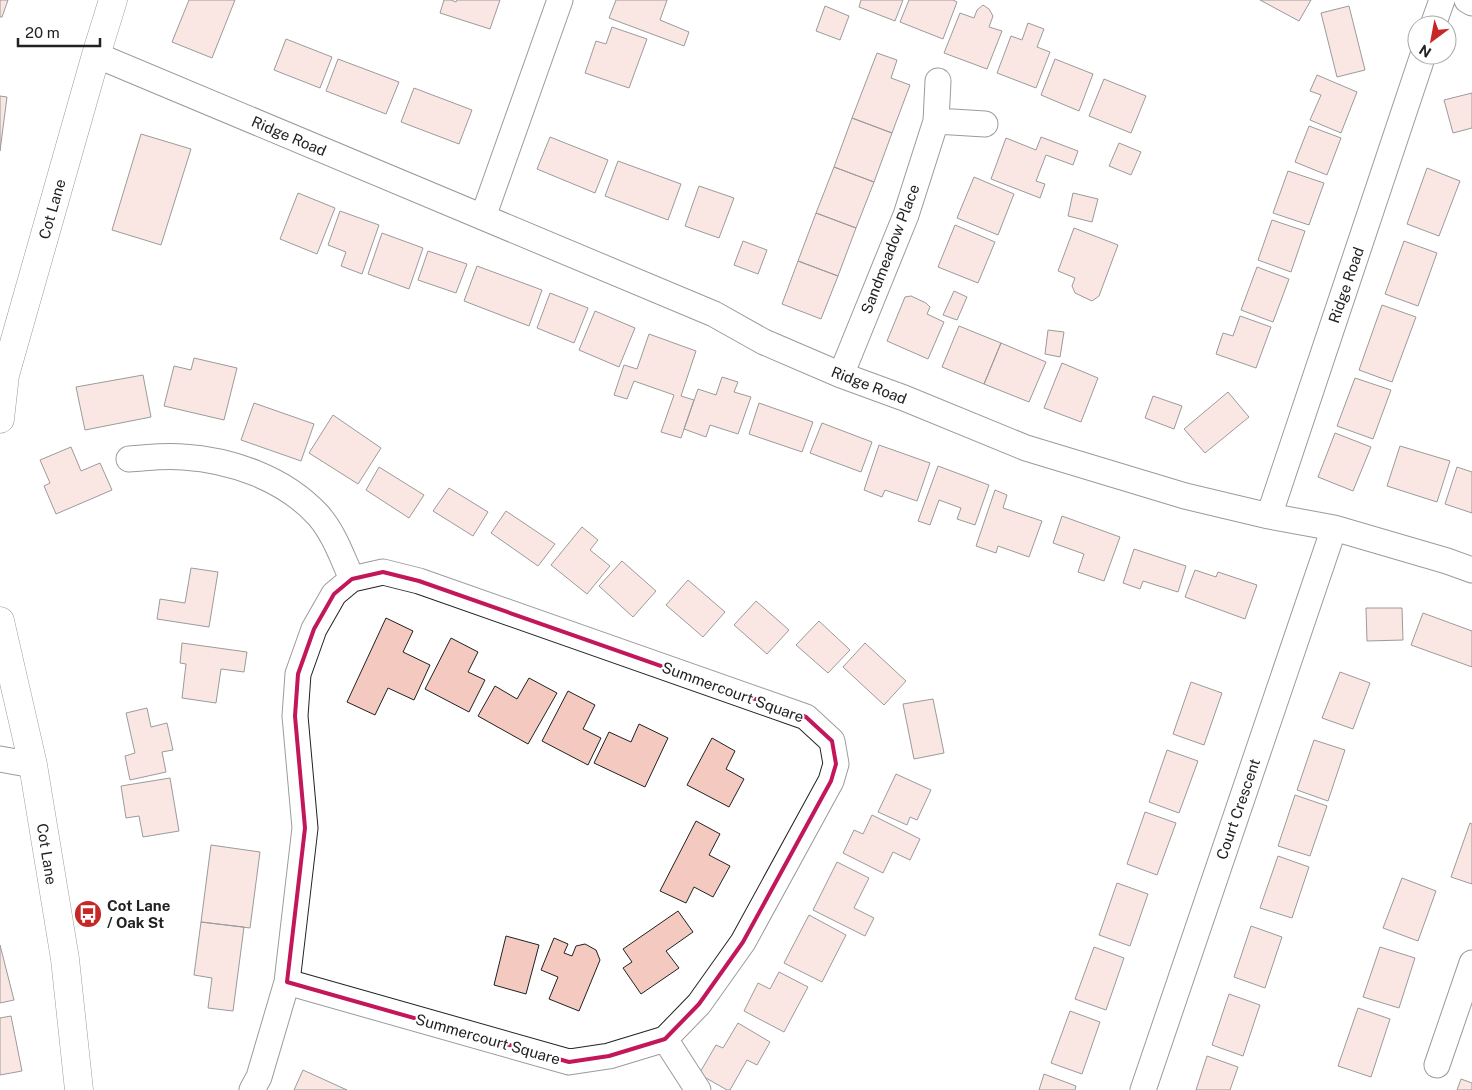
<svg xmlns="http://www.w3.org/2000/svg" width="1472" height="1090" font-family="'Public Sans',sans-serif">
  <style>
    .building { fill: #f3c9c0; stroke: #222 }
    .lines { fill: none; stroke-linecap: round; stroke-linejoin: round }
    .street-casing { stroke: #222; stroke-width: 27 }
    .secondary-casing { stroke: #222; stroke-width: 29 }
    .street { stroke: #fff; stroke-width: 25 }
    .secondary { stroke: #fff; stroke-width: 28 }
    .marked { fill: none; stroke: #c2185b; stroke-width: 4; stroke-linejoin: round }
    .labels { text-anchor: middle; dominant-baseline: central; stroke-width: 4; stroke-linejoin: round; paint-order: stroke }
    .street-label { font-size: 15px; fill: #222; stroke: #fff }
    .poi-label { font-size: 15px; font-weight: bold; fill: #222; stroke: #fff; text-anchor: start }
  </style>
  <rect width="100%" height="100%" fill="#fff"/>
  <!-- building -->
  <path class="building" d="M0 0H8L2 17H0Z
    M189 0H235L212 58 172 42Z
    M444 0H451L456 2 457 0H500L490 29 440 13Z
    M616 0H667L660 20 689 32 684 46 609 18Z
    M861 0H903L895 21 859 7Z
    M909 0H953L957 2 943 39 900 22Z
    M1260 0H1311L1299 21Z
    M983 5 989 9 993 16 989 27 1002 31 987 69 944 53 960 13 974 18 977 10Z
    M825 6 849 16 840 40 816 31Z
    M1349 6 1365 70 1337 77 1321 13Z
    M1028 23 1044 29 1037 47 1050 52 1036 88 997 73 1011 36 1022 40Z
    M612 27 647 39 629 88 585 73 596 41 606 44Z
    M286 39 332 57 320 88 274 70Z
    M877 53 897 60 891 78 910 85 892 133 852 118Z
    M338 59 399 82 386 114 326 91Z
    M1055 59 1093 74 1079 111 1041 95Z
    M1317 75 1357 92 1341 133 1310 120 1321 95 1310 91Z
    M1104 79 1146 96 1131 133 1089 116Z
    M414 88 472 110 459 144 401 122Z
    M1472 93V128L1453 133 1444 100Z
    M0 96 7 97 0 151Z
    M852 118 892 133 874 182 834 167Z
    M1309 126 1341 138 1327 175 1295 162Z
    M141 134 191 149 161 245 112 230Z
    M550 137 608 160 595 193 537 169Z
    M1041 137 1078 151 1073 165 1046 155 1036 181 1045 184 1040 198 991 179 1006 138 1036 150Z
    M1119 143 1141 152 1131 175 1109 166Z
    M618 161 681 184 668 220 605 196Z
    M834 167 874 182 856 228 816 213Z
    M1427 168 1460 181 1439 236 1407 224Z
    M1288 171 1324 183 1309 225 1273 213Z
    M974 177 1014 194 998 235 957 218Z
    M699 186 734 198 719 238 685 226Z
    M298 193 335 208 317 254 280 239Z
    M1073 193 1098 199 1092 222 1068 216Z
    M340 211 379 225 362 274 341 266 346 252 328 245Z
    M816 213 856 228 838 276 798 261Z
    M1272 220 1305 231 1291 272 1258 260Z
    M955 225 995 242 978 283 938 267Z
    M1074 228 1118 245 1099 296 1092 301 1075 293 1072 286 1075 278 1058 271Z
    M382 233 423 248 409 289 368 274Z
    M743 241 767 250 758 274 734 265Z
    M1404 241 1437 253 1418 306 1385 294Z
    M428 251 467 264 456 293 418 280Z
    M798 261 838 276 821 319 782 304Z
    M477 266 542 290 529 326 464 301Z
    M1257 267 1289 279 1273 322 1241 310Z
    M954 291 967 297 957 320 943 315Z
    M550 293 588 308 574 343 537 328Z
    M911 296 926 303 930 307 927 314 944 322 928 359 887 341 905 297Z
    M1382 305 1416 317 1392 382 1359 370Z
    M595 311 635 328 619 367 579 350Z
    M1240 316 1271 327 1256 368 1216 354 1223 333 1233 336Z
    M959 326 1001 343 984 384 942 367Z
    M1048 330 1064 332 1060 357 1045 354Z
    M649 334 696 351 681 396 694 400 681 438 661 432 674 395 634 381 627 399 614 395 624 365 637 369Z
    M1001 343 1046 362 1029 402 984 384Z
    M194 358 237 368 224 420 164 406 174 366 191 370Z
    M1062 363 1098 378 1081 422 1044 408Z
    M143 375 151 417 85 430 76 387Z
    M722 377 738 382 734 392 751 397 738 434 710 425 706 437 684 429 698 389 716 395Z
    M1355 378 1391 390 1373 439 1337 426Z
    M1228 392 1249 417 1205 453 1184 429Z
    M1153 396 1182 406 1174 429 1145 418Z
    M254 403 314 424 301 461 241 440Z
    M759 403 813 422 802 452 749 434Z
    M333 415 381 448 358 484 309 453Z
    M822 423 872 442 861 472 810 453Z
    M1335 433 1371 447 1353 491 1318 477Z
    M879 445 930 463 917 501 885 490 882 497 864 490Z
    M1400 446 1450 461 1437 502 1387 486Z
    M71 447 81 471 100 463 112 490 56 514 44 486 50 483 40 460Z
    M938 466 989 485 975 525 957 519 961 508 939 500 930 525 918 521Z
    M379 467 424 495 409 518 366 490Z
    M1457 467 1472 472V513L1445 504Z
    M449 488 488 512 473 536 433 511Z
    M995 490 1007 495 1003 508 1042 521 1029 557 998 546 996 553 976 546Z
    M506 511 555 544 538 566 491 533Z
    M1062 516 1120 537 1104 581 1078 572 1084 554 1053 543Z
    M582 527 598 540 590 550 610 566 587 594 551 565Z
    M1134 549 1186 566 1178 592 1143 581 1140 589 1123 583Z
    M622 561 656 591 633 617 599 586Z
    M191 568 218 572 209 627 157 619 160 599 185 603Z
    M1195 570 1216 577 1218 572 1257 585 1245 619 1185 597Z
    M688 580 725 612 703 637 666 605Z
    M756 601 789 630 767 654 734 625Z
    M1366 608H1402L1403 640 1367 641Z
    M1423 613 1472 631V667L1411 645Z
    M386 618 413 631 403 652 430 665 414 700 388 688 375 715 347 702Z
    M819 621 850 650 828 673 796 645Z
    M451 638 478 652 468 672 485 680 469 712 425 689Z
    M182 643 247 652 244 672 221 669 216 703 182 698 186 664 180 663Z
    M865 643 906 681 884 705 843 667Z
    M1340 672 1370 683 1353 729 1322 718Z
    M529 678 557 693 528 744 478 716 495 686 517 699Z
    M1191 682 1222 693 1204 745 1173 734Z
    M568 691 595 705 583 729 601 738 588 765 542 741Z
    M933 699 944 753 914 759 903 704Z
    M147 708 151 727 167 723 173 750 162 752 166 772 130 780 125 756 135 753 126 713Z
    M639 724 668 738 645 787 594 763 609 732 631 742Z
    M712 738 735 751 726 769 744 779 729 807 687 785Z
    M1314 740 1345 750 1328 801 1297 790Z
    M1167 750 1198 761 1179 813 1149 802Z
    M896 774 931 790 917 820 910 817 907 825 878 812Z
    M170 778 179 831 143 837 139 816 126 818 121 786Z
    M1295 795 1327 806 1310 856 1278 846Z
    M1145 812 1176 823 1157 875 1127 864Z
    M872 815 920 839 910 860 893 852 883 873 843 853 854 830 863 834Z
    M696 821 720 834 709 855 730 866 713 897 694 887 686 903 660 891Z
    M1470 823 1472 824V884L1451 877Z
    M211 845 260 852 250 928 201 922Z
    M1278 856 1309 867 1292 918 1260 908Z
    M837 862 869 878 854 908 874 918 865 936 813 910Z
    M1402 878 1436 891 1418 941 1383 928Z
    M1117 883 1148 894 1130 946 1099 935Z
    M678 911 693 932 666 951 679 968 641 994 623 968 632 962 623 949Z
    M809 915 846 935 822 982 784 963Z
    M201 922 244 927 233 1011 208 1008 212 978 194 975Z
    M1251 926 1282 937 1265 988 1234 977Z
    M506 936 539 945 526 994 494 985Z
    M554 938 568 944 564 953 572 956 576 946 585 944 596 950 600 960 579 1011 549 999 558 977 541 970Z
    M0 945 14 1000 0 1003Z
    M1094 947 1124 958 1106 1010 1075 999Z
    M1380 947 1415 958 1399 1008 1363 997Z
    M779 972 808 987 784 1032 744 1011 758 983 770 989Z
    M1229 994 1260 1005 1243 1056 1212 1045Z
    M1358 1008 1390 1019 1371 1077 1338 1066Z
    M1070 1011 1100 1022 1082 1074 1051 1063Z
    M11 1016 22 1071 0 1075V1018Z
    M738 1023 770 1042 757 1065 747 1060 730 1090H727L699 1074 716 1045 723 1048Z
    M1207 1056 1238 1067 1230 1090H1196Z
    M303 1070 347 1090H294Z
    M1044 1074 1076 1086 1075 1090H1039Z
    M1461 1079 1472 1083V1090H1457Z"/>
  <g class="lines">
    <defs>
      <path id="street" d="M1467 0 1472 3
        M1433 25 1442 0
        M96 55 714 314 764 342 841 375 904 398 1026 448 1185 496 1269 516 1334 528 1447 561 1472 570
        M936 121 985 124
        M483 217 560 0
        M841 375 906 215 936 121 938 81
        M129 459C147 458 165 455 183 457 231 460 284 478 318 515 334 533 342 557 352 579
        M1269 516 1423 55
        M0 759 33 765
        M665 1039 698 1090
        M1437 1065 1472 963
        M252 1090 259 1077 287 982 305 828 295 716 298 674 314 629 334 594 352 579 383 572 419 581 806 717 832 741 836 764 831 781 743 942 699 1004 665 1039 609 1056 569 1062 287 982
        M1143 1090 1334 528"/>
      <path id="secondary" d="M0 419 5 375 96 55 113 0
        M0 621 33 765 65 959 79 1090"/>
    </defs>
    <!-- street casing -->
    <use href="#street" class="street-casing"/>
    <!-- secondary casing -->
    <use href="#secondary" class="secondary-casing"/>
    <!-- street -->
    <use href="#street" class="street"/>
    <!-- secondary -->
    <use href="#secondary" class="secondary"/>
  </g>
  <!-- marked area -->
  <path d="M0 0H1472V1090H0ZM383 572 419 581 806 717 832 741 836 764 831 781 743 942 699 1004 665 1039 609 1056 569 1062 287 982 305 828 295 716 298 674 314 629 334 594 352 579Z" fill="#fff" fill-opacity=".55" fill-rule="evenodd"/>
  <path class="marked" d="M383 572 419 581 806 717 832 741 836 764 831 781 743 942 699 1004 665 1039 609 1056 569 1062 287 982 305 828 295 716 298 674 314 629 334 594 352 579Z"/>
  <!-- icons -->
  <defs>
    <symbol id="bus-disc" viewBox="-11 -11 22 22"><circle r="9.5" fill="#c62828" stroke="#fff"/><path d="M-5-6H5V4H4V6H2V4H-2V6H-4V4H-5ZM-3.5-4V0h7V-4ZM-3.5 1.2v1.5H-2V1.2ZM2 1.2v1.5H3.5V1.2Z" fill="#fff"/></symbol>
  </defs>
  <g fill-rule="evenodd">
    <use href="#bus-disc" x="72" y="898" width="32" height="32"/>
  </g>
  <g class="labels">
    <!-- street labels -->
    <g class="street-label">
      <text transform="translate(289 136) rotate(23)">Ridge Road</text>
      <text transform="translate(52 209) rotate(-74)">Cot Lane</text>
      <text transform="translate(890 249) rotate(-69)">Sandmeadow Place</text>
      <text transform="translate(1346 285) rotate(-71)">Ridge Road</text>
      <text transform="translate(869 385) rotate(21)">Ridge Road</text>
      <text transform="translate(733 692) rotate(20)">Summercourt Square</text>
      <text transform="translate(1238 809) rotate(-71)">Court Crescent</text>
      <text transform="translate(47 854) rotate(81)">Cot Lane</text>
      <text transform="translate(488 1039) rotate(16)">Summercourt Square</text>
    </g>
    <!-- poi labels -->
    <g class="poi-label">
      <text x="107" y="905">Cot Lane<tspan x="107" dy="17">/ Oak St</tspan></text>
    </g>
  </g>
  <!-- north arrow -->
  <g transform="translate(1432 40) rotate(212)"><circle r="24" fill="#ffffff" stroke="#a7a7a7"/>
  <path d="M0-4L9 19L0 12L-9 19Z" fill="#c62828"/>
  <text y="-8" font-size="14" font-weight="bold" text-anchor="middle" fill="#222222">N</text>
  </g>
  <!-- scale -->
  <path d="M18 38v8h82v-8" fill="none" stroke="#222222" stroke-width="2.5"/>
  <text x="25" y="38" font-size="15" fill="#222222" stroke="#ffffff" stroke-width="4" paint-order="stroke">20 m</text>
</svg>
